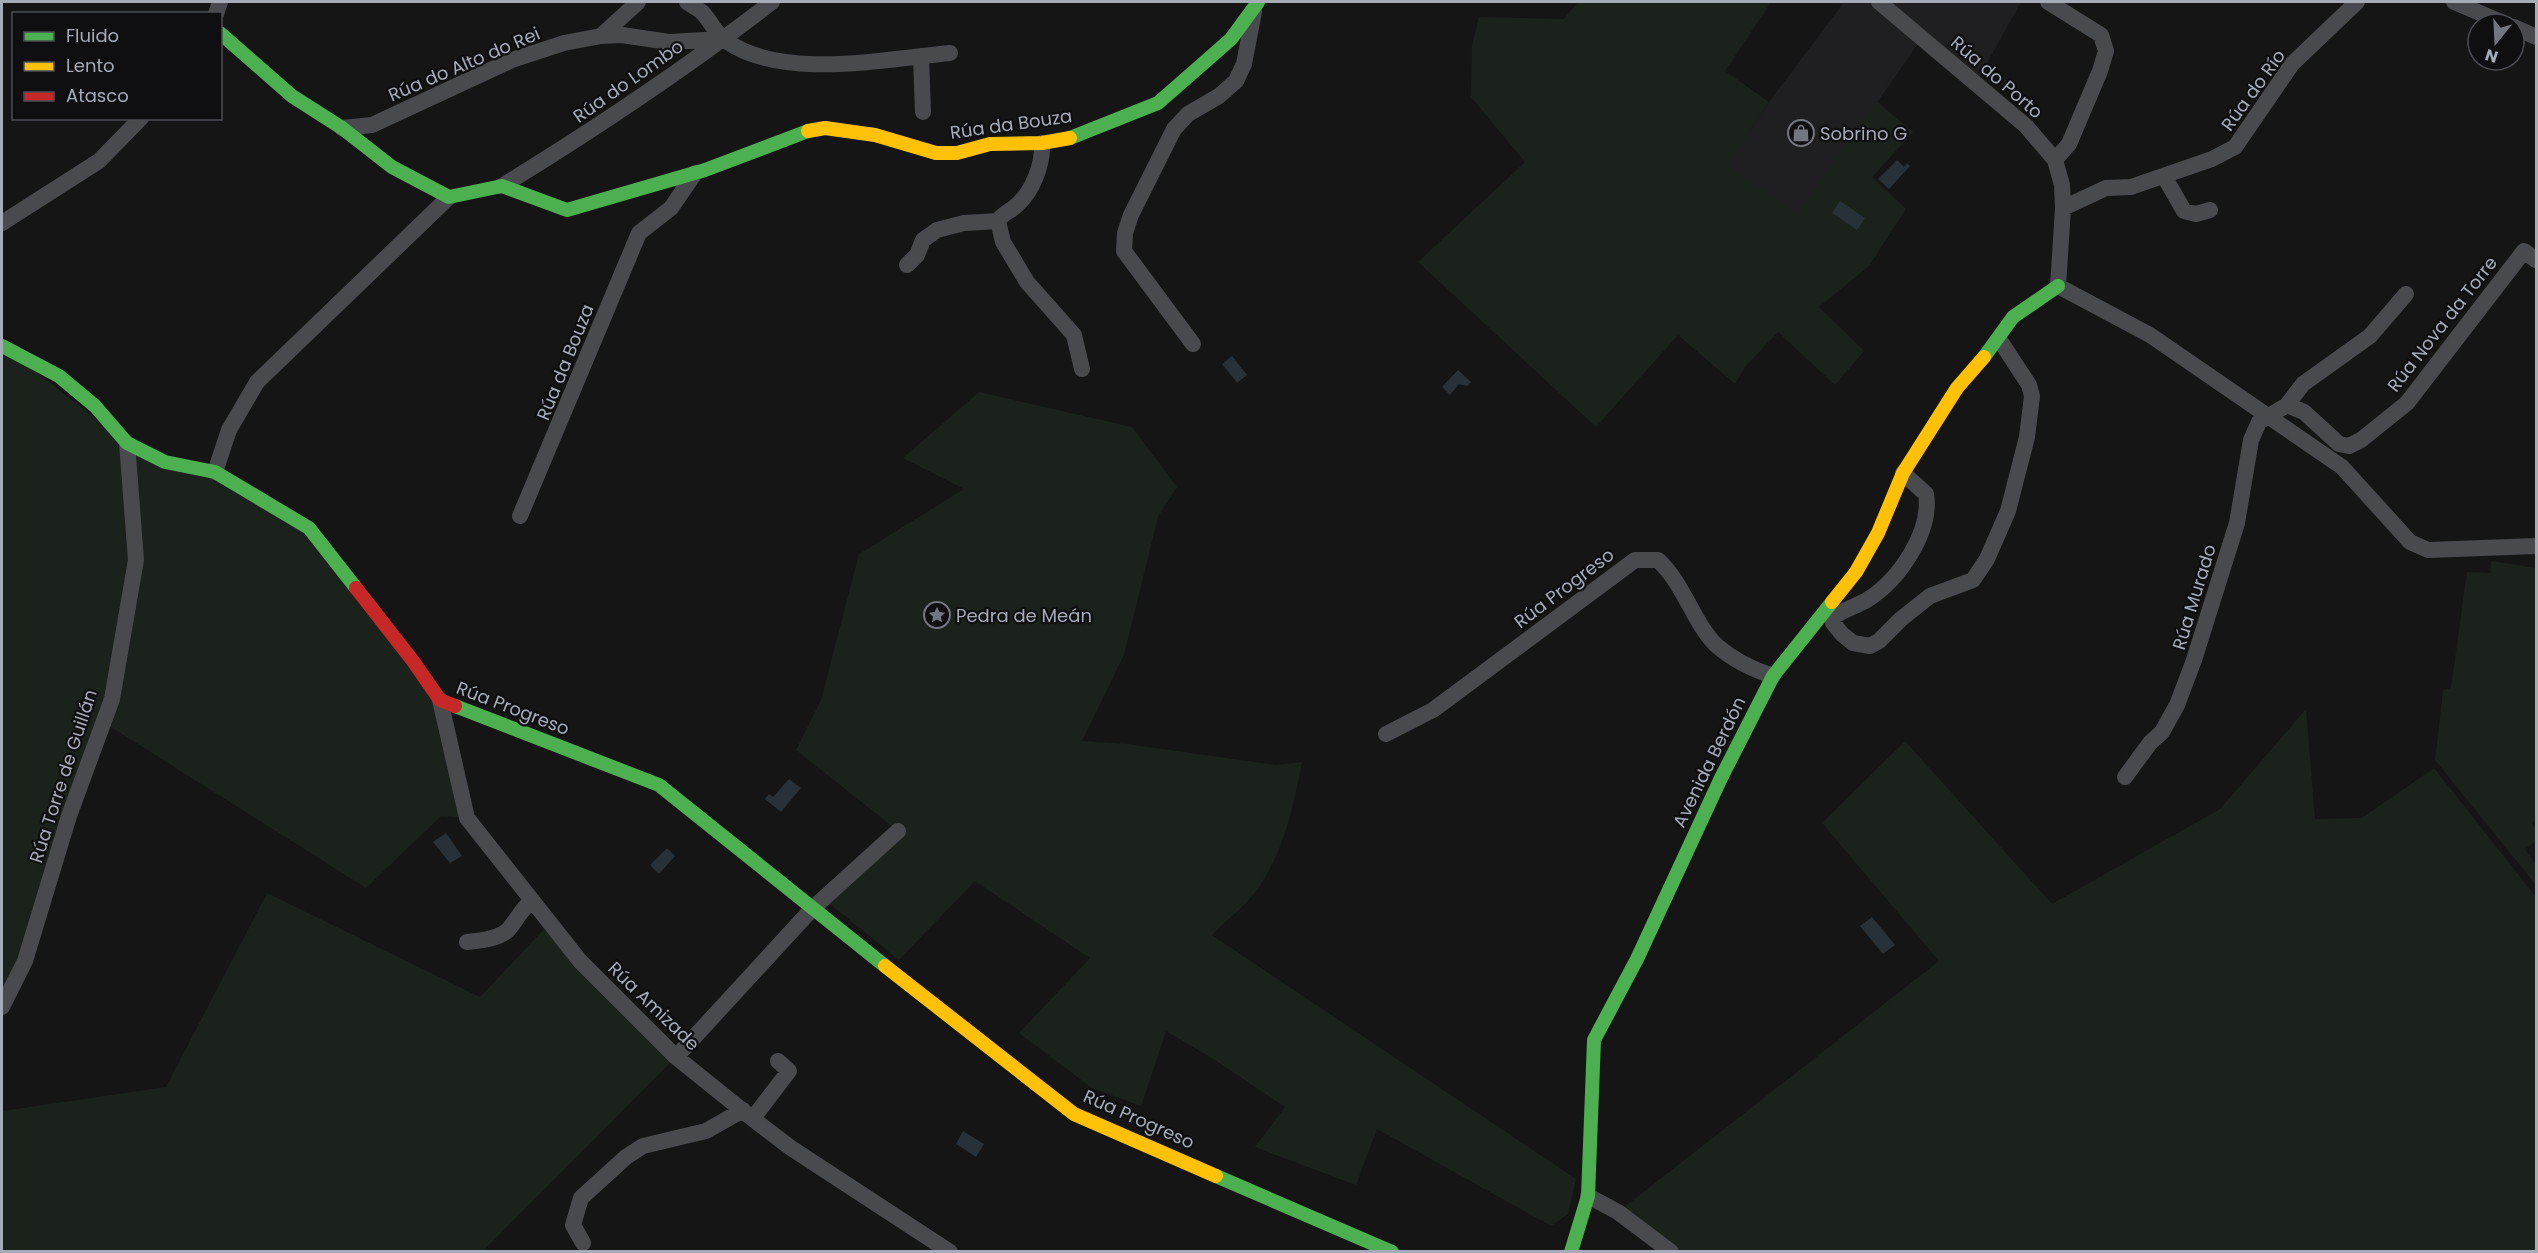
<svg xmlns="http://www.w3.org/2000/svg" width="2538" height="1253" font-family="Poppins,sans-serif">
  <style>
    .built { fill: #1f1f21 }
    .green { fill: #1b221c }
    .water { fill: #283137 }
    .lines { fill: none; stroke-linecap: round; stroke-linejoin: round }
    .street { stroke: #494a4e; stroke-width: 16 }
    .fast { stroke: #4caf50; stroke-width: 14 }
    .slow { stroke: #ffc107; stroke-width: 14 }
    .jam { stroke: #c62828; stroke-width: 14 }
    .labels { text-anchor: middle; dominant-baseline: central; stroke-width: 4.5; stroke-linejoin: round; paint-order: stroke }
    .street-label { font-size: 18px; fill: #a5abb7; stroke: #0f0f11 }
    .poi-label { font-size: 18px; fill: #a5abb7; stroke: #0f0f11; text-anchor: start }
  </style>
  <rect width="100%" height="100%" fill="#151515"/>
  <!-- built -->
  <path class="built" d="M1844 2H2021L1976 83 1922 38 1798 216 1727 165 1769 102Z"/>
  <!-- green -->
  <path class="green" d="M1578 2H1771L1725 71 1769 102 1728 165 1798 215 1876 101 1913 132 1872 177 1906 209 1869 266 1819 307 1864 351 1835 385 1778 332 1745 367 1735 384 1678 335 1596 427 1418 262 1525 162 1471 97 1472 45 1479 17 1564 19Z
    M2 345 127 443 215 472 309 528 440 700 467 818 441 816 366 888 103 722 2 1007Z
    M979 392 1132 427 1177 487 1158 517 1124 655 1082 741 1127 744 1276 765 1302 762C1292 813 1282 863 1246 903 1235 914 1222 924 1212 935L1576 1179 1568 1214 1551 1226 1377 1129 1356 1185 1255 1147 1285 1107 1215 1060 1166 1031 1141 1106 1092 1088 1019 1033 1090 958 975 881 899 960 830 904 898 831 796 750 821 700 859 554 964 489 903 458Z
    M2491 561 2536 568V819L2532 823 2536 829V841L2525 849 2536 865V885L2435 760 2443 690 2451 688 2467 572 2490 573Z
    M2306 709 2315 819 2362 818 2434 768 2536 897V1251L1671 1252 1618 1212 1939 961 1822 823 1905 741 2052 904 2220 809Z
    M267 893 480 997 550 923 676 1057 483 1251H2V1111L166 1087Z"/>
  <!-- water -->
  <path class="water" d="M1897 160 1904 167 1907 163 1910 166 1889 189 1878 179Z
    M1840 201 1865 218 1857 230 1832 213Z
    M1232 356 1247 375 1237 383 1222 364Z
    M1458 370 1471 382 1467 386 1459 384 1450 395 1442 387Z
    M789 779 801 788 781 812 765 799 769 794 773 797Z
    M446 833 462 856 450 863 433 842Z
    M667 848 675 856 659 874 650 865Z
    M1872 917 1895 945 1883 954 1860 926Z
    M963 1131 984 1144 976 1157 956 1144Z"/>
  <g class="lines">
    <!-- street -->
    <path class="street" d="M687 2C691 5 697 8 702 12 710 20 715 33 725 40 780 81 886 59 950 53
      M1879 2 2026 126 2055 160 2062 185 2063 208 2058 286 2150 335 2342 467 2410 542 2428 550 2536 546
      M2048 2 2101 35 2106 51 2100 71 2069 144 2055 160
      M2454 2 2506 24
      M216 14 220 2
      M2514 27 2536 37
      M601 36 622 35 669 42 722 39
      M921 56 923 112
      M342 128 372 125 512 60 564 43 601 36 638 2
      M1042 143C1043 164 1033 191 1017 205 1010 212 1003 213 998 221L1003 242 1027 282 1074 335 1082 369
      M2164 176 2184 211 2196 214 2210 210
      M502 186C595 129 686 68 772 2
      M2063 208 2106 188 2131 187 2212 159 2235 147 2292 64 2357 2
      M2 223 99 161 141 118
      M907 265 917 255 923 240 937 230 964 223 998 221
      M1193 344 1124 251 1125 233 1131 215 1174 129 1188 114 1219 96 1236 81 1244 64 1254 12
      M2287 405 2303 384 2370 336 2406 294
      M215 472 229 430 257 382 449 197
      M1903 473 1926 494C1932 532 1899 580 1867 600 1856 606 1844 610 1833 617V623L1842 634 1853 643 1870 646 1879 641 1901 619 1930 596 1973 580 1987 559 2008 511 2027 437 2032 396 2029 385 1999 339
      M520 516 639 233 671 208 695 173
      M440 700 467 818 580 961 676 1057 758 1123 791 1148 950 1252
      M1386 734 1433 710 1635 560H1658C1684 584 1693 622 1716 645 1732 659 1754 670 1773 676
      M2125 777 2150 743 2162 732 2177 705 2194 660 2237 523 2251 440 2259 422 2287 405 2304 412 2339 444 2349 446 2361 440 2407 403 2524 251 2536 260
      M467 942C479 941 499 939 508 930 517 920 521 909 532 901
      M2 1007 25 961 69 816 112 699 136 560 127 443
      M676 1057 812 909 898 831
      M753 1118 789 1071 778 1061
      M1588 1196 1618 1212 1671 1252
      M583 1243 573 1225 581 1198 626 1157 643 1146 706 1131 743 1110"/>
    <!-- fast -->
    <path class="fast" d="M220 33 292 96 342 128 392 167 449 197 502 186 567 210 705 170 808 131
      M1070 138 1158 103 1231 39 1258 2
      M2 346 59 376 95 406 127 443 165 462 215 472 309 528 356 588
      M1984 357 2013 317 2058 286
      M455 706 659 785 885 966
      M1216 1176 1392 1252
      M1571 1252 1588 1196 1594 1040 1637 959 1721 778 1773 676 1832 602"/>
    <!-- slow -->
    <path class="slow" d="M808 131 825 128 875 135 936 153H957L990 144 1042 143 1070 138
      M1832 602 1856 572 1878 533 1903 473 1957 388 1984 357
      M885 966 1074 1114 1216 1176"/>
    <!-- jam -->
    <path class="jam" d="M356 588 413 661 440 700 455 706"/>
  </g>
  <!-- icons -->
  <defs>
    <symbol id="shop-ring" viewBox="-11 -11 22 22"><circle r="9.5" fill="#0f0f11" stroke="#73767e" stroke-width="1.5"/><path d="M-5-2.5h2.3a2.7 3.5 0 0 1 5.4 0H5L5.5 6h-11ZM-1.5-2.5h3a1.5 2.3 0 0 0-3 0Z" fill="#73767e"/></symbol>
    <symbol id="sight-ring" viewBox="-11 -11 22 22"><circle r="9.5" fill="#0f0f11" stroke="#73767e" stroke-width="1.5"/><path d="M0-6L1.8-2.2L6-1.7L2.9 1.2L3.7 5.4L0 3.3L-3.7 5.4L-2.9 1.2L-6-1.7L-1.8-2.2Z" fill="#73767e"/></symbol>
  </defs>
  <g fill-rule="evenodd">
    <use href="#shop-ring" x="1786" y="118" width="30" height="30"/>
    <use href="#sight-ring" x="922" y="600" width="30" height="30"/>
  </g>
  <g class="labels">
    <!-- street labels -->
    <g class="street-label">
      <text transform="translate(464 64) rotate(-23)">Rúa do Alto do Rei</text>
      <text transform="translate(1997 77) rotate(41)">Rúa do Porto</text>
      <text transform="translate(628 81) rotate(-35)">Rúa do Lombo</text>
      <text transform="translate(2253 90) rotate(-54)">Rúa do Río</text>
      <text transform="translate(1011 124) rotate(-8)">Rúa da Bouza</text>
      <text transform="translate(2442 324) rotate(-52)">Rúa Nova da Torre</text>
      <text transform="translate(565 362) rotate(-68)">Rúa da Bouza</text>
      <text transform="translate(1564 588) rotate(-37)">Rúa Progreso</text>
      <text transform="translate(2194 597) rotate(-73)">Rúa Murado</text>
      <text transform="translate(513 708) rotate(21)">Rúa Progreso</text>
      <text transform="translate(1709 762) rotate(-64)">Avenida Berdón</text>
      <text transform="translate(63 776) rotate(-72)">Rúa Torre de Guillán</text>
      <text transform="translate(654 1006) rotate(44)">Rúa Amizade</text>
      <text transform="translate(1139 1119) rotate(24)">Rúa Progreso</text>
    </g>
    <!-- poi labels -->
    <g class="poi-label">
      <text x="1820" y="133">Sobrino G</text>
      <text x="956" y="615">Pedra de Meán</text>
    </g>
  </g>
  <!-- border -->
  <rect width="2538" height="1253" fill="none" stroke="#a5abb7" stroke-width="6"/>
  <!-- legend -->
  <rect x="12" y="12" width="210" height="108" fill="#0f0f11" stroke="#4b4d53" stroke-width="1.5"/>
  <rect x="24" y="32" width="30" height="9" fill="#4caf50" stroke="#4b4d53" stroke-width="1.5"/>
  <text x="66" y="42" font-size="18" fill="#a5abb7">Fluido</text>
  <rect x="24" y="62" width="30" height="9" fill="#ffc107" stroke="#4b4d53" stroke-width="1.5"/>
  <text x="66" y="72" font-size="18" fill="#a5abb7">Lento</text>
  <rect x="24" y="92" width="30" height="9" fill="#c62828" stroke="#4b4d53" stroke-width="1.5"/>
  <text x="66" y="102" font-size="18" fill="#a5abb7">Atasco</text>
  <!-- north arrow -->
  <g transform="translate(2496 42) rotate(198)"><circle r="28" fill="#0f0f11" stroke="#4b4d53" stroke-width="1.5"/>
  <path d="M0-4.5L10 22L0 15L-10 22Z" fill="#73767e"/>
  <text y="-9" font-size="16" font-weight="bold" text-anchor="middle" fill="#a5abb7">N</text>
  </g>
</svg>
